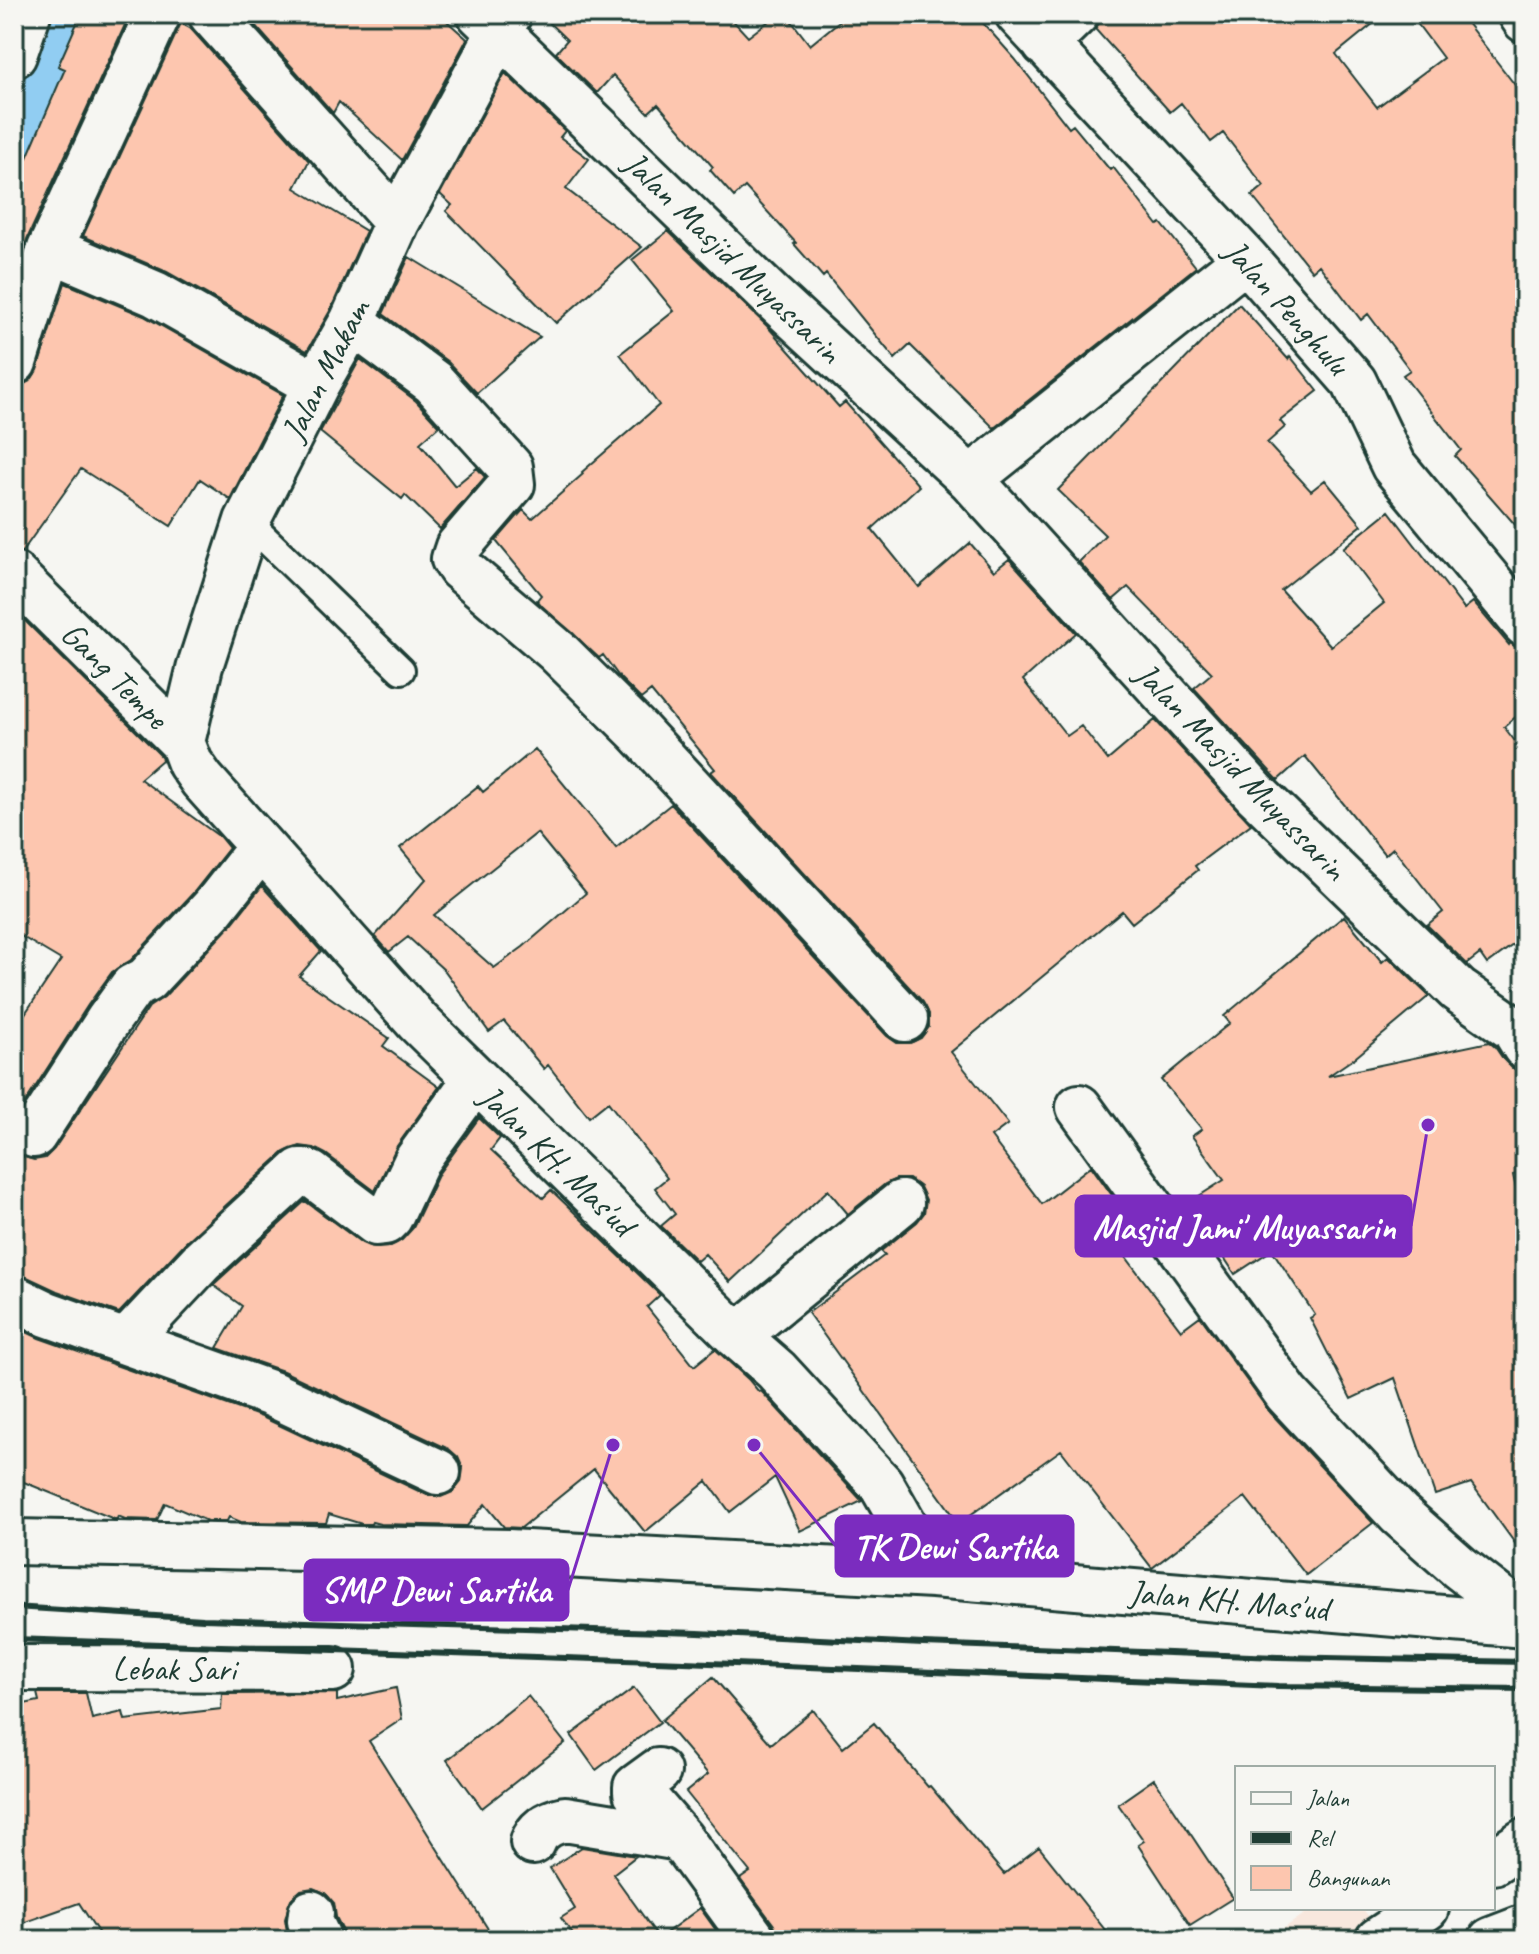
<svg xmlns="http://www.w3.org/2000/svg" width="1539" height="1954" font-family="Caveat,sans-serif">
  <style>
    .built { fill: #f8e8de }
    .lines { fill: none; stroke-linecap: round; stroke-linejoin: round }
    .river { stroke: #91cdf2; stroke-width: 80 }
    .building { fill: #fdc6af; stroke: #1f3d34; stroke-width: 2; fill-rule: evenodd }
    .lane-casing { stroke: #1f3d34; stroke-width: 32 }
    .street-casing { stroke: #1f3d34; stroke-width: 50 }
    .secondary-casing { stroke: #1f3d34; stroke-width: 50 }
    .lane { stroke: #f6f6f2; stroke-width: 26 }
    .street { stroke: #f6f6f2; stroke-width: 44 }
    .secondary { stroke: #f6f6f2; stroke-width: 44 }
    .rail { stroke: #1f3d34; stroke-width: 6 }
    .labels { text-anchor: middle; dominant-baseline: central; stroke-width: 6; stroke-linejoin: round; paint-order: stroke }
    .street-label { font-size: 34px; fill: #1f3d34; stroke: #f6f6f2 }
    .leader { fill: none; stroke: #7b2cbf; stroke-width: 3 }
    .callout-dot { fill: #7b2cbf; stroke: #f6f6f2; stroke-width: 3 }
    .callout { fill: #7b2cbf; stroke: #7b2cbf; stroke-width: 3 }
    .callout-label { font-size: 36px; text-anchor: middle; font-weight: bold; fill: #fff }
  </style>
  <rect width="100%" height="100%" fill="#f6f6f2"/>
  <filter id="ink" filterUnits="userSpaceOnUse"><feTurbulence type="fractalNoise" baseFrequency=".0125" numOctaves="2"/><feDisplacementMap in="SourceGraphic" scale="16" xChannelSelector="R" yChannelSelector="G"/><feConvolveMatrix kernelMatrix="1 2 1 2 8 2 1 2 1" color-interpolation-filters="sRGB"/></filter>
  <g filter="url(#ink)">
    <!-- built -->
    <path class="built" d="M1313 1908H1362L1387 1940H1267Z"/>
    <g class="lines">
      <!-- river -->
      <path class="river" d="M14 166 56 60 65 14"/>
    </g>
    <!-- building -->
    <path class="building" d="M81 14H130L27 239 14 280V188L65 69 58 66Z
      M245 14H439L467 39 402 160 339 102 333 113Z
      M540 14H727L748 37 778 14H786L810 45 848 14H975L1015 59 1069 128 1073 125 1110 170 1113 167 1158 225 1161 223 1196 267 994 428 910 345 895 359 826 274 823 277 794 244 796 243 745 187 734 197 710 170 713 167 658 104 648 113 613 75 597 93 556 53 567 40Z
      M1100 14H1385L1336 54 1377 107 1443 58 1410 14H1460L1525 98V536L1455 456 1461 450 1403 375 1410 370 1368 314 1361 320 1319 265 1312 271 1252 196 1264 186 1223 133 1211 142 1181 103 1170 112 1095 29 1100 22Z
      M181 23 191 29 309 161 295 188 366 231 330 311 307 351 167 272 83 236Z
      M505 73 565 131 560 137 589 159 566 189 642 247 556 323 446 211 452 205 440 194Z
      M668 231 767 326 839 407 845 402 919 486 872 529 919 587 970 543 994 571 1009 559 1076 633 1023 680 1067 736 1081 726 1108 760 1155 720 1251 824 1195 866 1198 870 1132 923 1122 911 951 1052 1008 1124 991 1137 1042 1204 1091 1166 1134 1226 1114 1241 1181 1330 1200 1316 1269 1411 1373 1523 1306 1575 1245 1497 1152 1568 1061 1450 959 1523 808 1313 885 1255 881 1251 917 1222 924 1213 926 1200 920 1187 909 1179H896L885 1184 848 1214 828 1190 730 1282 705 1254 697 1261 661 1226 675 1214 655 1188 667 1178 608 1102 589 1117 548 1065 544 1069 504 1021 489 1032 445 971 408 937 389 952 375 936 426 879 400 848 478 786 483 792 535 749 616 848 671 804 887 1036 897 1043H910L921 1038 929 1027V1014L923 1002 711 772 715 769 651 691 641 699 620 678 603 655 599 658 542 606 537 600 541 595 496 541 523 510 532 519 583 474 582 472 659 405 620 354 674 311 632 260ZM537 833 586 893 523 947 494 968 434 915Z
      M409 257 540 337 477 393 448 362 383 314Z
      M65 283 144 316 283 395 230 499 200 479 171 526 81 469 22 552 14 551V386H20L30 381 37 370Z
      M1239 304 1288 359 1290 356 1318 391 1280 421 1285 427 1267 443 1311 491 1325 480 1362 525 1281 590 1331 646 1384 603 1343 548 1389 511 1464 609 1473 602 1509 645 1510 643 1517 648H1525V709L1504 727 1525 754V936L1487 964 1480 954 1467 964 1427 925 1443 912 1393 848 1385 855 1305 756 1278 780 1194 688 1212 673 1128 587 1113 600 1079 562 1105 535 1058 490Z
      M360 359 416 401 439 426 420 443 455 486 477 468 485 477 440 529 405 495 402 499 320 432Z
      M14 610 161 756 162 760 140 779 220 837 229 848 194 892 131 960 112 972 88 1005 14 1120V1030L61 960 14 932Z
      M262 886 321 951 299 976 389 1038 383 1046 439 1087 397 1146 375 1191 326 1154 314 1148 300 1146 284 1152 185 1243 119 1313 57 1291 25 1276 14 1273V1149L21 1156 34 1160 45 1158 54 1149 149 1007 164 997 231 925Z
      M1344 916 1382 962 1388 957 1429 996 1356 1057 1328 1076 1489 1042 1495 1047 1504 1060 1512 1068 1525 1072V1172L1513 1175 1525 1229V1557L1471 1483 1435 1495 1395 1378 1351 1399 1310 1318 1315 1315 1272 1250 1235 1274 1188 1203 1224 1180 1192 1136 1202 1129 1161 1080 1230 1023 1224 1016Z
      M479 1118 500 1138 491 1150 543 1198 551 1190 660 1295 647 1307 694 1366 715 1349 749 1380 759 1392 761 1391 862 1501 800 1531 775 1477 730 1512 707 1481 645 1532 594 1469 521 1528 504 1527 485 1504 467 1526 380 1524 372 1522 371 1524H362L329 1514 326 1523 241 1522 229 1517 227 1521H207L165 1503 157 1520 125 1519 118 1516 117 1519H114L14 1478V1326L39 1338 262 1417 427 1495 441 1497 453 1492 461 1482 463 1469 458 1457 449 1449 283 1371 217 1348 242 1306 213 1285 305 1201 362 1243 379 1248 389 1247 402 1240 413 1228 439 1173Z
      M713 1677 771 1744 813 1710 843 1748 874 1723 928 1787 930 1786 1004 1874 1039 1847 1113 1940H779L774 1925 740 1879 750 1872 686 1792 708 1774 662 1720Z
      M396 1688 402 1719 369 1741 495 1940H344L342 1929 336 1917 334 1903 325 1893 313 1888 301 1890 291 1899 285 1919 287 1931 291 1940H103L79 1903 14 1926V1706L39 1701 37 1693H86L92 1719 123 1712 125 1720 221 1709 222 1694 337 1693V1701Z
      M634 1688 660 1722 596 1770 571 1735Z
      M528 1696 565 1743 482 1808 447 1760Z
      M1154 1779 1233 1898 1190 1925 1138 1845 1144 1841 1118 1804Z
      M582 1847 636 1856 613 1874 659 1938 700 1908 723 1940H577L561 1918 575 1909 550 1868Z"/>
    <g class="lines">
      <defs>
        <path id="lane" d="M247 521 401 670"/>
        <path id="street" d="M211 14 397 222
          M480 14 771 296 970 479 1255 793 1458 990 1514 1029 1525 1047
          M1018 14 1246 259 1354 382 1394 466 1525 624
          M1521 14 1525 20
          M1045 44 1076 14
          M14 55 28 14
          M50 249 155 294 316 385
          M352 322 433 382 510 467 512 484 458 547 454 559 460 568 557 651 639 732 905 1019
          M14 362 50 249 158 14
          M970 479 1246 259
          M14 575 182 742 190 763 202 780 418 1022 737 1336 776 1370 881 1484 933 1575
          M182 742 200 666 247 521 316 385 352 322 397 222 509 14
          M1079 1107 1287 1394 1399 1514 1459 1567 1525 1618
          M34 1135 109 1019 132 987 146 980 213 908 261 847
          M14 1298 47 1314 272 1394 438 1472
          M737 1336 901 1203
          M126 1342 202 1261 300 1171H304L311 1174 376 1223 385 1222 390 1217 417 1160 475 1080
          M14 1542 508 1552 933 1575 1525 1625
          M14 1668 333 1669
          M658 1771 636 1787V1792L649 1802 680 1838 754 1940
          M533 1842C538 1828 551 1822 565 1819L680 1838
          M311 1913 310 1921 319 1940"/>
        <path id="secondary" d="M1493 1862 1525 1841
          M1378 1940 1426 1908
          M1491 1940 1525 1927"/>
      </defs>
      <!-- lane casing -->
      <use href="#lane" class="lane-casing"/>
      <!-- street casing -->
      <use href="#street" class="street-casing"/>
      <!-- secondary casing -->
      <use href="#secondary" class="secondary-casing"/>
      <!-- lane -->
      <use href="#lane" class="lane"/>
      <!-- street -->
      <use href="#street" class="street"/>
      <!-- secondary -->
      <use href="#secondary" class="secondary"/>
      <!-- rail -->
      <path class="rail" d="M14 1607 203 1619 698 1633 923 1644 1278 1657 1525 1662
        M14 1639 684 1662 1278 1686 1525 1689"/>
    </g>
  </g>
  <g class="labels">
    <!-- street labels -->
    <g class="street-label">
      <text transform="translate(733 257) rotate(44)">Jalan Masjid Muyassarin</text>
      <text transform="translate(1287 307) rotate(48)">Jalan Penghulu</text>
      <text transform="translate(325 370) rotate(-63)">Jalan Makam</text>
      <text transform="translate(115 675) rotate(45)">Gang Tempe</text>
      <text transform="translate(1241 771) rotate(46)">Jalan Masjid Muyassarin</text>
      <text transform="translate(557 1160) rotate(44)">Jalan KH. Mas'ud</text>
      <text transform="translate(1229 1600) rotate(5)">Jalan KH. Mas'ud</text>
      <text x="174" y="1668">Lebak Sari</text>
    </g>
  </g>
  <!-- callouts -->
  <path class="leader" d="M1428 1125L1411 1226M754 1445L836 1546M613 1445L568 1590"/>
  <g class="callout-dot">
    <circle cx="1428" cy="1125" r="8"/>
    <circle cx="754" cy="1445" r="8"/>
    <circle cx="613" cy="1445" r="8"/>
  </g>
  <g class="callout">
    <rect x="1076" y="1196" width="335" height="60" rx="8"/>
    <rect x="836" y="1516" width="237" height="60" rx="8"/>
    <rect x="305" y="1560" width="263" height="60" rx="8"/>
  </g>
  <g class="callout-label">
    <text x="1244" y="1239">Masjid Jami' Muyassarin</text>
    <text x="955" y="1559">TK Dewi Sartika</text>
    <text x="436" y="1602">SMP Dewi Sartika</text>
  </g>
  <!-- margin -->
  <rect width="1539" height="1954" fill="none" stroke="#f6f6f2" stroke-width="48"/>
  <rect x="24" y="24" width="1491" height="1906" fill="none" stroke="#1f3d34" stroke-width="3" filter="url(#ink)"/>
  <!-- legend -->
  <rect x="1235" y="1766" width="260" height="144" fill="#f6f6f2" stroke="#a0aca6" stroke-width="2"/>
  <rect x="1251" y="1792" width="40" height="12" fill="#f6f6f2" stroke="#a0aca6" stroke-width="2"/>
  <text x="1307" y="1806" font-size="24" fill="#1f3d34">Jalan</text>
  <rect x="1251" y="1832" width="40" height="12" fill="#1f3d34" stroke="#a0aca6" stroke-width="2"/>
  <text x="1307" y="1846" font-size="24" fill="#1f3d34">Rel</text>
  <rect x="1251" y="1866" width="40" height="24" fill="#fdc6af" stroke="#a0aca6" stroke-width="2"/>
  <text x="1307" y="1886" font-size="24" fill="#1f3d34">Bangunan</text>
</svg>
